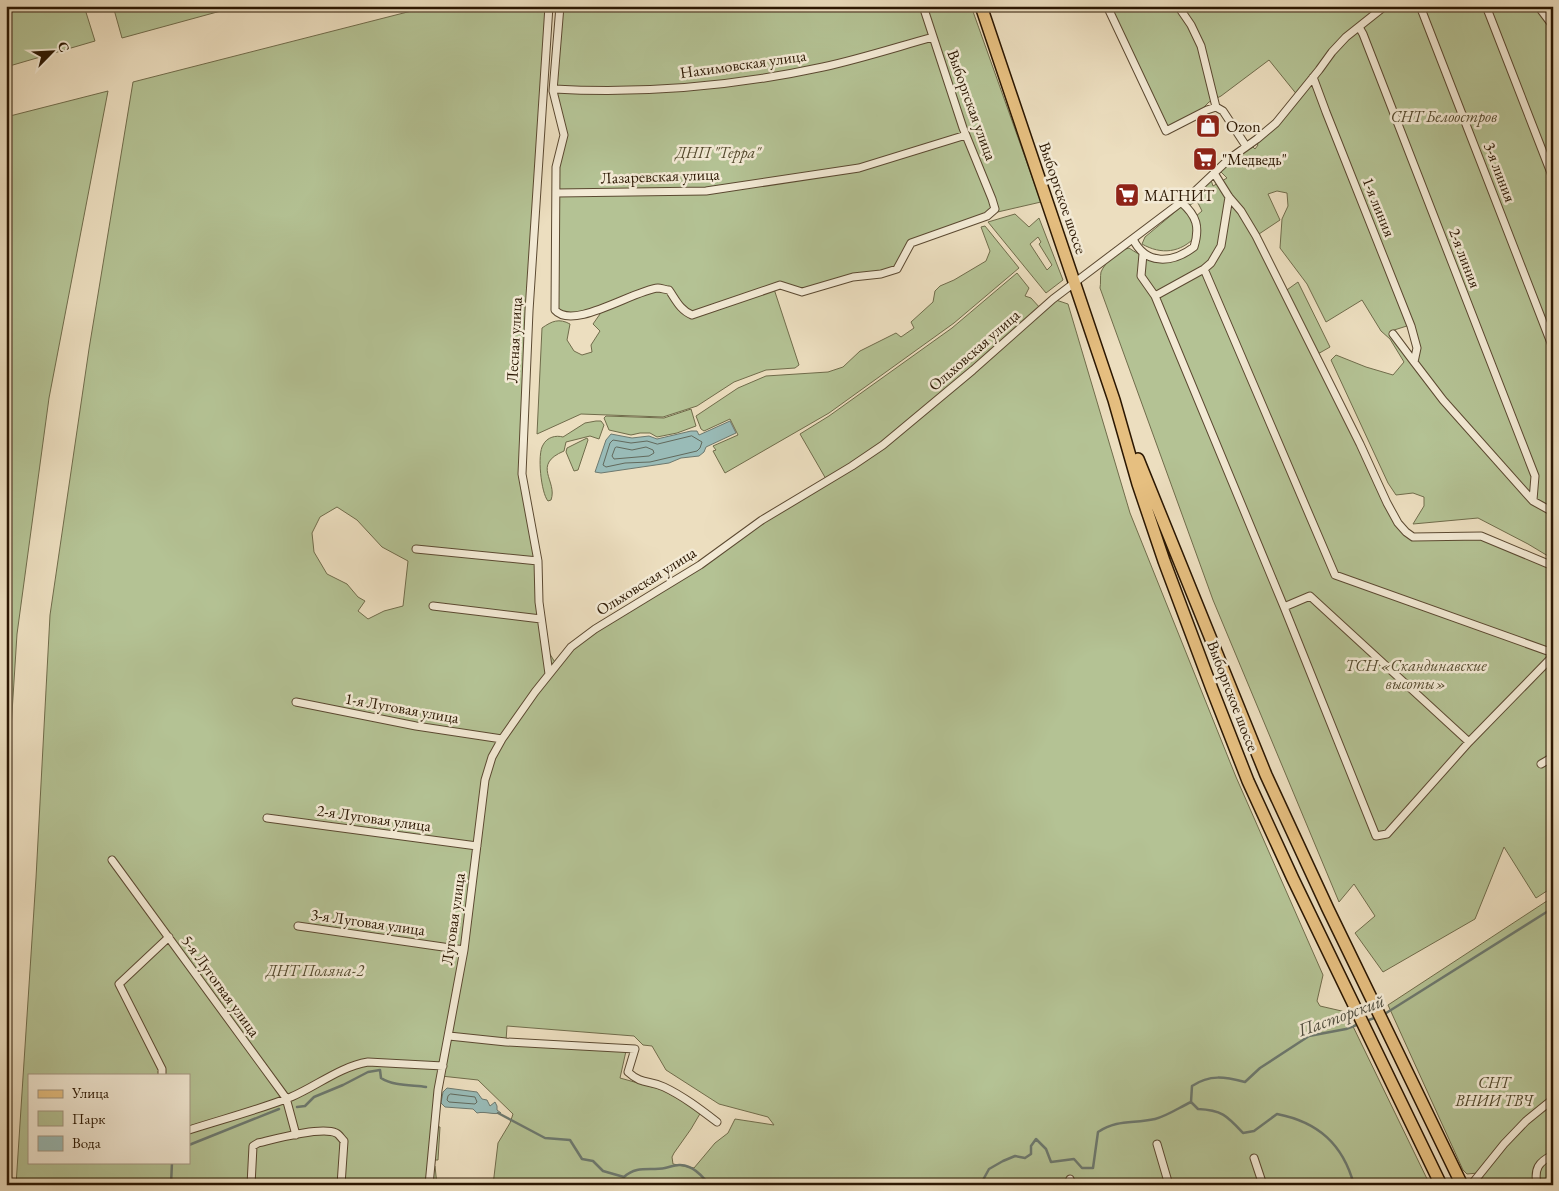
<svg xmlns="http://www.w3.org/2000/svg" width="1559" height="1191" font-family="'EB Garamond',serif">
  <style>
    .green { fill: #b4c294; stroke: #706c4b; fill-rule: evenodd }
    .water { fill: #99bbb7; stroke: #6d796f }
    .lines { fill: none; stroke-linecap: round; stroke-linejoin: round }
    .shore { stroke: #62695c; stroke-width: 1 }
    .stream { stroke: #6d796f; stroke-width: 2.5 }
    .minor-casing { stroke: #5b4931; stroke-width: 9 }
    .primary-casing { stroke: #2b1702; stroke-width: 14 }
    .minor { stroke: #f3ead5; stroke-width: 7 }
    .primary { stroke: #e6bf80; stroke-width: 11 }
    .labels { text-anchor: middle; dominant-baseline: central; stroke-width: 5; stroke-linejoin: round; paint-order: stroke }
    .street-label { font-size: 16px; fill: #2b1702; stroke: #f3ead5 }
    .park-label { font-size: 16px; font-style: italic; fill: #544a2e; stroke: #f3ead5 }
    .poi-label { font-size: 16px; fill: #2b1702; stroke: #f3ead5; text-anchor: start }
    .water-label { font-size: 18px; font-style: italic; fill: #525041; stroke: #f3ead5 }
  </style>
  <rect width="100%" height="100%" fill="#ecdebf"/>
  <filter id="stains"><feTurbulence type="fractalNoise" baseFrequency=".004" numOctaves="4"/><feColorMatrix values="0 0 0 0 .2 0 0 0 0 .09 0 0 0 0 .02 0 0 0 .5 -.17"/></filter>
  <radialGradient id="worn" r=".72"><stop offset=".6" stop-color="#630" stop-opacity="0"/><stop offset="1" stop-color="#630" stop-opacity=".3"/></radialGradient>
  <!-- green -->
  <path class="green" d="M6 6H84L95 41 6 67Z
    M113 6H239L122 38Z
    M431 6H549L522 474 538 563 545 646 556 664 566 652 826 479 800 434 829 416 952 328 1017 273 1029 288 1025 296 1031 298 1041 309 1053 299 1068 304 1130 513 1236 777 1323 975 1317 1001 1320 1006 1346 1012 1430 1185H493L498 1143 510 1123 513 1114 478 1080 441 1076 434 1126 440 1127 438 1160H429V1166H435L437 1185H16L36 878 50 615 89 349 133 82ZM337 507 357 520 382 547 408 561 403 606 384 611 368 619 358 611 365 601 358 597 347 584 327 574 314 552 312 533 320 517ZM507 1026 634 1036 643 1045 652 1046 666 1070 719 1104 768 1117 774 1125 735 1119 728 1133 715 1143 694 1168 673 1164 672 1157 674 1153 691 1129 701 1112 663 1090 620 1078 626 1051 506 1041ZM29 1075H189V1162H29Z
    M560 6H971L1041 202 989 214 911 243 897 269 853 277 802 292 783 285 774 289 799 365 795 368 766 370 734 382 697 406 663 417 581 414 537 434 542 328C552 321 559 318 570 324L567 340 574 351 582 355 592 352 591 345 600 331 593 324 600 314 599 311 584 315 555 312 556 167 563 145 554 94Z
    M1106 6H1553V559L1528 544 1478 518 1413 524 1424 506V497L1413 493 1396 495 1388 483 1331 360 1336 355 1366 367 1393 375 1404 362 1390 339 1381 331 1362 300 1326 322 1307 284 1280 248 1282 219 1288 206 1287 193 1277 191 1268 194 1280 220 1256 236 1284 292 1298 282 1330 347 1316 355 1387 503 1413 537 1481 536 1553 566V887L1536 898 1504 847 1475 919 1383 972 1355 933 1375 916 1354 884 1339 902 1213 600 1100 288C1101 284 1100 276 1101 272 1105 262 1119 250 1129 248 1153 264 1171 269 1195 249V217L1202 211 1197 201 1188 206 1186 203 1211 180 1213 186 1227 178 1221 172C1230 162 1240 154 1253 147L1255 149 1258 145 1256 142 1298 96 1269 60 1221 96 1209 102 1192 119 1166 131ZM1410 325 1417 348 1414 362 1391 331Z
    M108 91 49 398 17 634 8 776 6 838V117Z
    M1181 207C1193 211 1195 225 1196 236 1181 253 1161 255 1142 244L1145 237Z
    M1015 214 1029 227 1039 218 1063 280 1046 293 988 222ZM1038 237 1041 242 1039 244 1052 265 1047 270 1030 244Z
    M985 226 1019 268 954 323 829 413 725 473 713 451 716 450 713 446 738 435 730 419 704 431 701 429 696 416 738 388 766 376 828 372 843 367 860 351 896 333 901 337 914 328 911 322 933 302 935 291 940 286 954 280 986 261 990 251 981 227Z
    M691 409 696 426 677 433 657 437 650 433H640L631 435 609 430 604 418 606 416 664 418Z
    M596 421H601L604 425 599 439 590 436 566 442 564 451C531 465 558 481 551 500L548 501C541 493 537 454 543 445 547 437 556 435 563 437L585 423Z
    M587 438 588 440 578 470 574 471 566 452 567 448Z
    M1553 897V1185H1479L1482 1179 1478 1173 1467 1174 1463 1170 1388 1005Z"/>
  <!-- water -->
  <path class="water" d="M730 421 736 433 706 447 704 452 699 456 681 458 669 463 601 473 595 472 606 440 611 434 632 438 649 436 657 439 691 431H697L699 435Z
    M447 1088 477 1092 482 1099 487 1100 490 1106 495 1102 497 1106V1110L501 1113C493 1115 485 1111 477 1113L473 1109 445 1107 441 1103 443 1092Z"/>
  <g class="lines">
    <!-- shore -->
    <path class="shore" d="M692 436 702 442 700 448 697 451 650 462 625 463 606 467 603 465 610 443 613 440 631 443 647 441 657 444Z
      M617 447 632 450 646 447 653 450 654 453 649 456 614 459 612 456 615 448Z
      M451 1094 475 1097 477 1102 475 1104 449 1102 447 1100 448 1096Z"/>
    <!-- stream -->
    <path class="stream" d="M1383 1015 1553 908
      M1366 1021 1377 1017
      M1191 1102 1198 1109C1222 1110 1227 1116 1243 1133L1254 1131 1277 1114C1318 1122 1343 1144 1354 1185
      M297 1107 305 1106 314 1097 343 1085 368 1072 380 1070 381 1078C393 1086 412 1085 426 1087
      M498 1113 545 1138 570 1140 582 1159 593 1161 603 1171 624 1177C637 1165 650 1171 665 1168 674 1166 680 1163 689 1167 698 1170 703 1178 710 1185
      M189 1145 279 1109
      M171 1185 172 1162
      M987 1185 988 1183 983 1180 989 1169 1003 1161 1015 1156 1025 1158 1031 1154V1146L1036 1139 1046 1149 1051 1162 1074 1159 1082 1168H1093L1098 1132C1118 1119 1133 1124 1155 1119 1167 1116 1180 1107 1191 1102L1192 1086C1210 1074 1225 1077 1245 1082L1260 1068 1309 1036 1346 1029 1359 1024"/>
    <defs>
      <path id="minor" d="M560 6 553 91 564 135 556 167 555 310C573 331 634 290 658 288 661 288 666 290 669 290 676 300 680 310 692 315L780 285 802 292 853 277 881 274 897 269 911 243 987 216 995 209 992 199 963 128 923 6
        M1107 6 1166 131 1207 110 1216 107 1223 111 1246 146
        M1178 6 1191 25 1201 46 1216 107
        M1420 6 1553 348
        M1486 6 1553 178
        M1538 6 1553 26
        M1359 27 1363 34 1535 476 1533 500
        M1313 77 1326 112 1411 326 1417 348 1414 362 1443 400 1533 501 1553 512
        M554 89C643 94 735 86 823 67 860 59 897 47 933 37
        M1214 173 1229 197 1241 211 1256 236 1360 444 1387 503 1398 523 1406 532 1413 537 1481 536 1553 566
        M557 193 706 191 859 168 966 135
        M1133 239C1146 266 1173 263 1194 247 1200 227 1197 216 1181 202
        M1143 254 1141 276 1155 296 1284 607 1376 836 1387 834 1469 742 1553 656
        M1204 269 1335 575 1553 653
        M1155 296 1204 269 1211 263 1221 246 1229 197
        M1393 334 1414 362
        M416 549 538 561
        M433 606 541 619
        M1284 607 1310 596 1469 742
        M549 674 539 602 538 561 522 474 529 311 549 6
        M296 702 416 726 502 739
        M1541 764 1553 757
        M267 818 477 846
        M112 860 286 1098 296 1135
        M298 926 464 950
        M449 1036 506 1042 635 1049 628 1072C642 1085 649 1080 664 1087 683 1096 700 1109 717 1122
        M162 1075V1069L119 984 169 937
        M189 1130C223 1119 258 1110 291 1097 317 1086 339 1067 368 1062L443 1066
        M1157 1144 1169 1185
        M1254 1158 1263 1185
        M1070 1179 1072 1185
        M251 1185 253 1146 258 1143C275 1139 321 1126 336 1133 339 1134 341 1138 344 1141L341 1185
        M429 1185 438 1090 464 950 485 780 492 757 502 739 535 692 571 647 595 629 700 565 762 520 852 466 883 445 973 370 1053 299 1192 194 1229 159 1257 139 1276 123 1319 70 1332 52 1346 37 1385 6
        M1471 1185 1504 1144 1526 1121 1553 1099
        M1537 1185C1534 1169 1538 1162 1553 1155"/>
      <path id="primary" d="M981 6 1114 400 1138 484 1164 561 1212 689 1248 781 1293 879 1441 1185
        M1138 459 1266 775 1328 909 1462 1185"/>
    </defs>
    <!-- minor casing -->
    <use href="#minor" class="minor-casing"/>
    <!-- primary casing -->
    <use href="#primary" class="primary-casing"/>
    <!-- minor -->
    <use href="#minor" class="minor"/>
    <!-- primary -->
    <use href="#primary" class="primary"/>
  </g>
  <!-- icons -->
  <defs>
    <symbol id="shop-square" viewBox="-11 -11 22 22"><rect x="-9" y="-9" width="18" height="18" rx="4" fill="#8f2418" stroke="#f3ead5"/><path d="M-5-2.5h2.3a2.7 3.5 0 0 1 5.4 0H5L5.5 6h-11ZM-1.5-2.5h3a1.5 2.3 0 0 0-3 0Z" fill="#fff"/></symbol>
    <symbol id="supermarket-square" viewBox="-11 -11 22 22"><rect x="-9" y="-9" width="18" height="18" rx="4" fill="#8f2418" stroke="#f3ead5"/><path d="M-6-5.5h2.5l.6 2H6L4.5 2H-2.5L-4.4-4H-6ZM-1.5 3.2a1.3 1.3 0 1 0 .1 0ZM3 3.2a1.3 1.3 0 1 0 .1 0Z" fill="#fff"/></symbol>
  </defs>
  <g fill-rule="evenodd">
    <use href="#shop-square" x="1194" y="112" width="28" height="28"/>
    <use href="#supermarket-square" x="1191" y="145" width="28" height="28"/>
    <use href="#supermarket-square" x="1113" y="181" width="28" height="28"/>
  </g>
  <g class="labels">
    <!-- street labels -->
    <g class="street-label">
      <text transform="translate(743 64) rotate(-8)">Нахимовская улица</text>
      <text transform="translate(972 105) rotate(70)">Выборгская улица</text>
      <text transform="translate(1500 172) rotate(69)">3-я линия</text>
      <text transform="translate(660 176) rotate(-2)">Лазаревская улица</text>
      <text transform="translate(1063 198) rotate(71)">Выборгское шоссе</text>
      <text transform="translate(1379 207) rotate(68)">1-я линия</text>
      <text transform="translate(1465 258) rotate(69)">2-я линия</text>
      <text transform="translate(514 340) rotate(-87)">Лесная улица</text>
      <text transform="translate(974 350) rotate(-41)">Ольховская улица</text>
      <text transform="translate(646 581) rotate(-32)">Ольховская улица</text>
      <text transform="translate(1233 696) rotate(69)">Выборгское шоссе</text>
      <text transform="translate(402 708) rotate(10)">1-я Луговая улица</text>
      <text transform="translate(374 818) rotate(8)">2-я Луговая улица</text>
      <text transform="translate(453 919) rotate(-82)">Луговая улица</text>
      <text transform="translate(368 922) rotate(8)">3-я Луговая улица</text>
      <text transform="translate(221 986) rotate(54)">5-я Лугогвая улица</text>
    </g>
    <!-- park labels -->
    <g class="park-label">
      <text x="1444" y="116">СНТ Белоостров</text>
      <text x="718" y="152">ДНП "Терра"</text>
      <text x="1416" y="665">ТСН «Скандинавские<tspan x="1416" dy="18">высоты»</tspan></text>
      <text x="315" y="970">ДНТ Поляна-2</text>
      <text x="1494" y="1082">СНТ<tspan x="1494" dy="18">ВНИИ ТВЧ</tspan></text>
    </g>
    <!-- poi labels -->
    <g class="poi-label">
      <text x="1226" y="126">Ozon</text>
      <text x="1222" y="159">"Медведь"</text>
      <text x="1144" y="195">МАГНИТ</text>
    </g>
    <!-- water labels -->
    <g class="water-label">
      <text transform="translate(1341 1015) rotate(-20)">Пасторский</text>
    </g>
  </g>
  <!-- margin -->
  <rect width="1559" height="1191" fill="none" stroke="#ecdebf" stroke-width="25"/>
  <rect x="8" y="8" width="1544" height="1176" fill="none" stroke="#2b1702" stroke-width="2.5"/>
  <rect x="12" y="12" width="1534" height="1166" fill="none" stroke="#2b1702"/>
  <!-- legend -->
  <rect x="28" y="1074" width="162" height="90" fill="#f3ead5" stroke="#a39681"/>
  <rect x="38" y="1090" width="25" height="8" fill="#e6bf80" stroke="#a39681"/>
  <text x="72" y="1098" font-size="15" fill="#2b1702">Улица</text>
  <rect x="38" y="1111" width="25" height="15" fill="#b4c294" stroke="#a39681"/>
  <text x="72" y="1124" font-size="15" fill="#2b1702">Парк</text>
  <rect x="38" y="1136" width="25" height="15" fill="#99bbb7" stroke="#a39681"/>
  <text x="72" y="1148" font-size="15" fill="#2b1702">Вода</text>
  <!-- north arrow -->
  <g transform="translate(52 52) rotate(66)" stroke="#f3ead5" stroke-width="4" paint-order="stroke">
  <path d="M0-4L9 19L0 12L-9 19Z" fill="#2b1702"/>
  <text y="-8" font-size="14" font-weight="bold" text-anchor="middle" fill="#2b1702">С</text>
  </g>
  <rect width="100%" height="100%" filter="url(#stains)"/>
  <rect width="100%" height="100%" fill="url(#worn)"/>
</svg>
